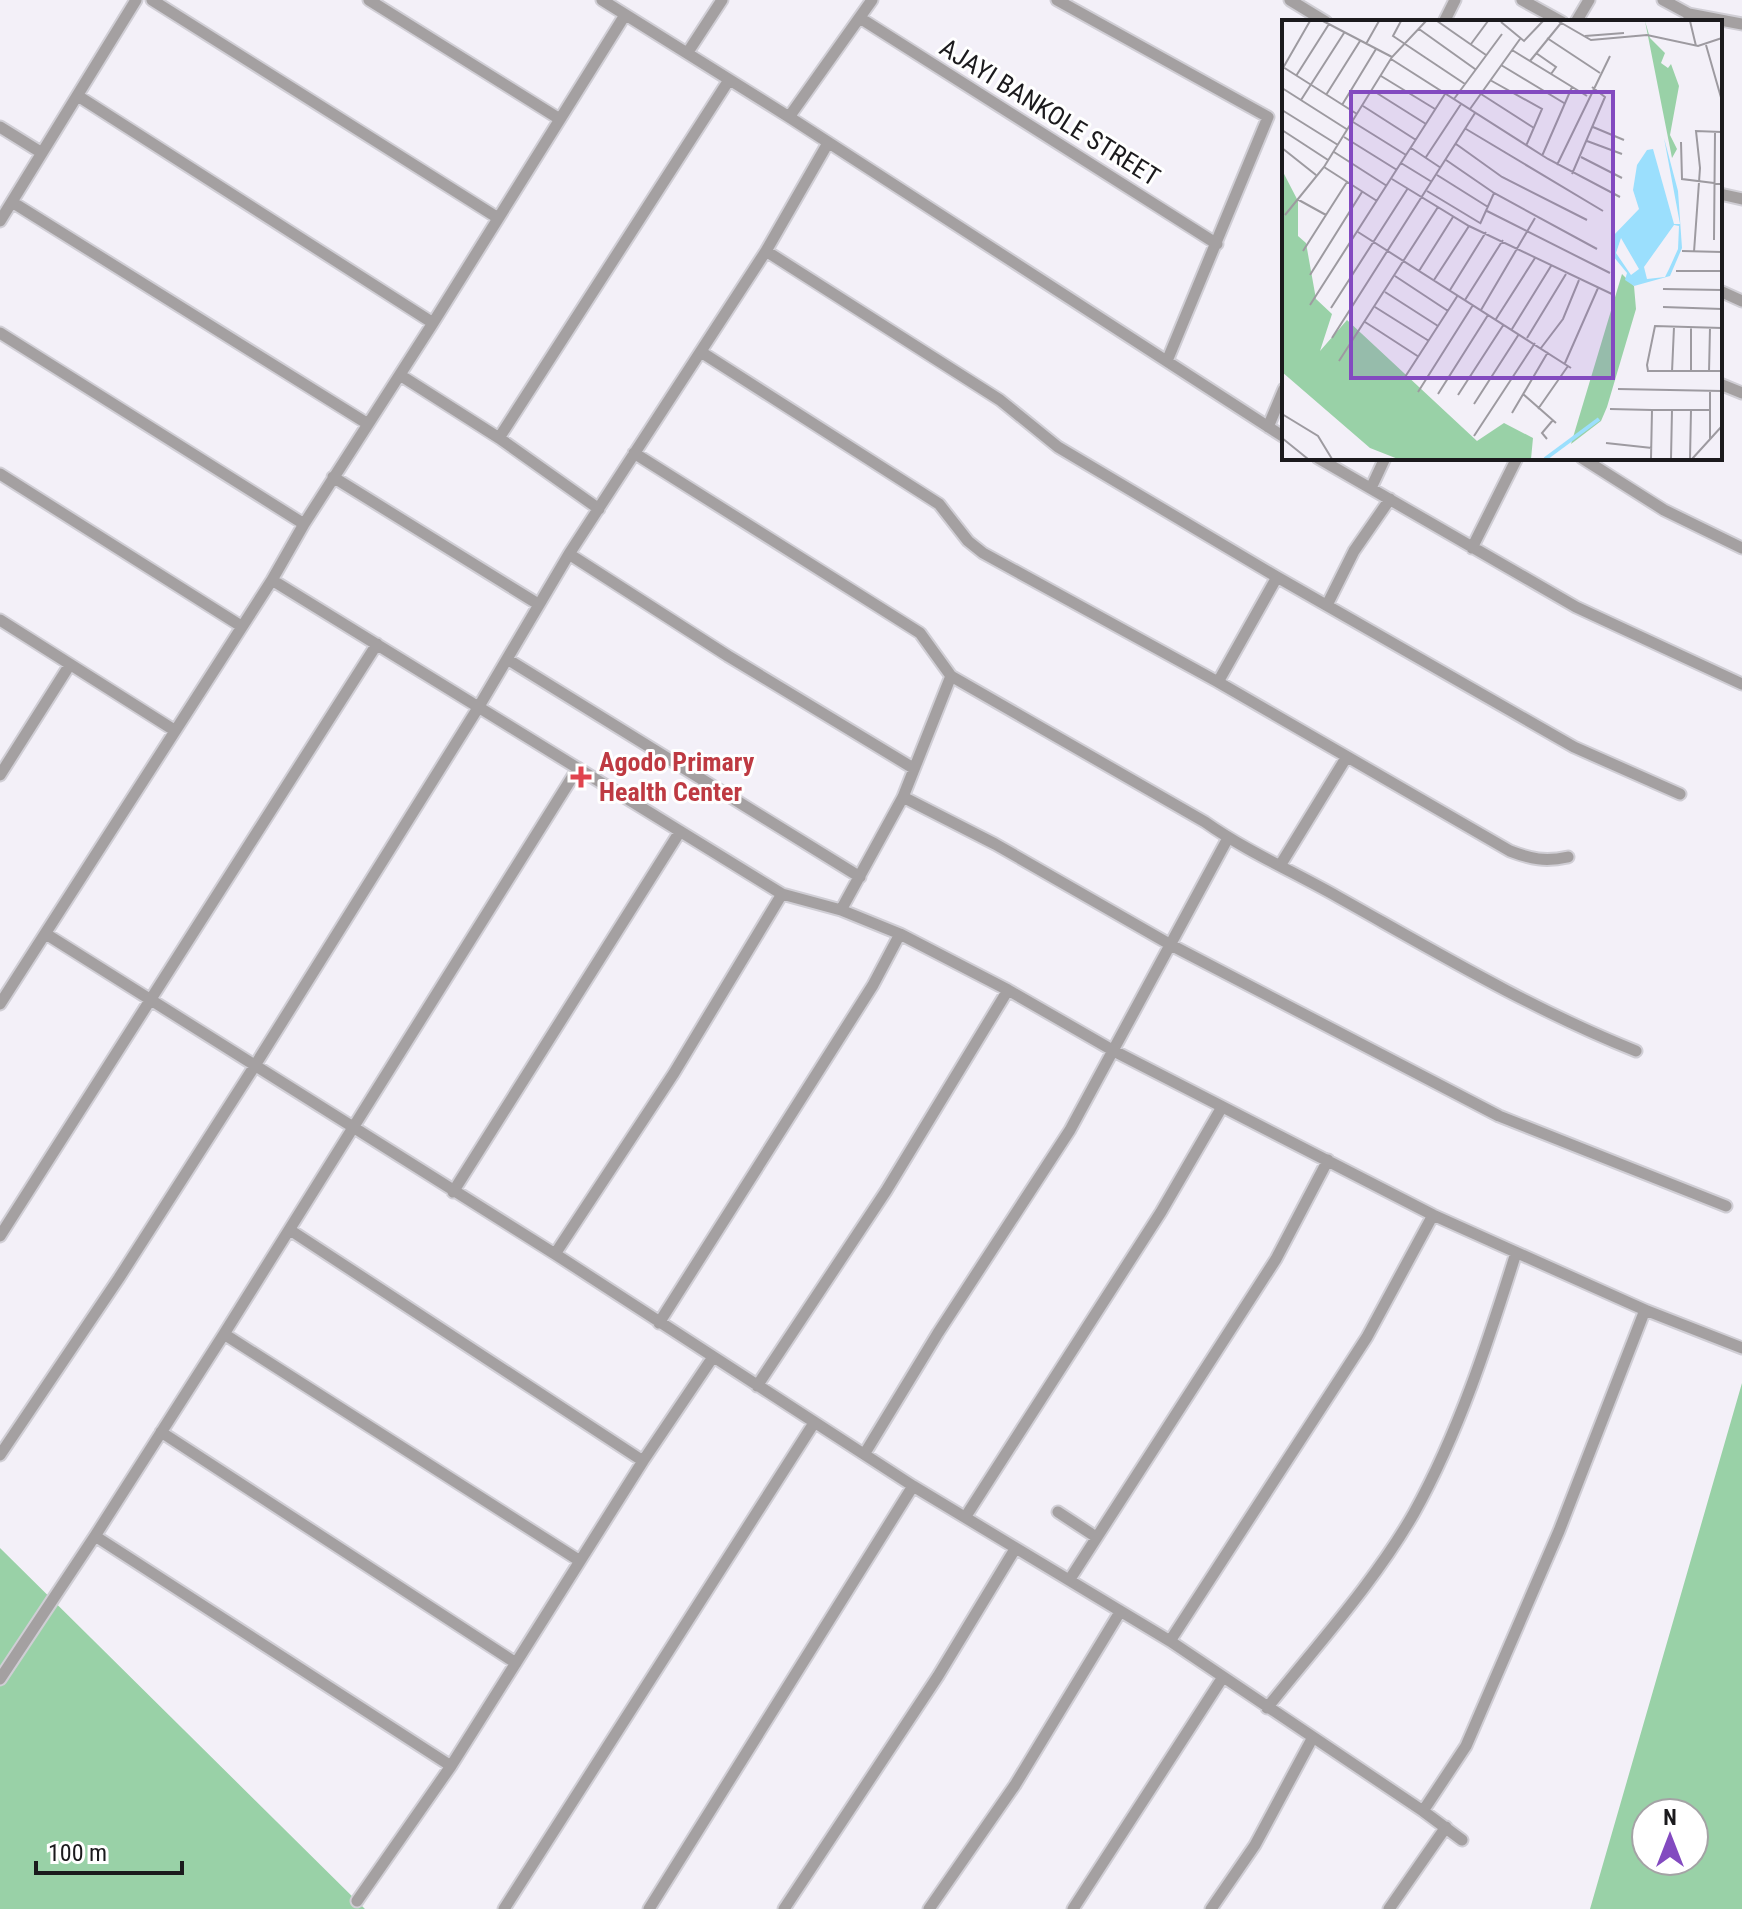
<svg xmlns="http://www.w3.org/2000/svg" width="1742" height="1909" font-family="'Roboto Condensed',sans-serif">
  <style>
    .green { fill: #99d1a7; fill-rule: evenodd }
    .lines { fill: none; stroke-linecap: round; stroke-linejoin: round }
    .minor-casing { stroke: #d0ced5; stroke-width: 15 }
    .minor { stroke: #a4a0a1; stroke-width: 11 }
    .health-dot { fill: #e0444e; stroke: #fff; stroke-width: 3 }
    .labels { text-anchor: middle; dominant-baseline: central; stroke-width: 6; stroke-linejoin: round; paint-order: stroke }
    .street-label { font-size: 26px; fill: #1b1a1d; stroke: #fff }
    .health-label { font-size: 26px; font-weight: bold; fill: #be3a42; stroke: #fff; text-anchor: start }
    .inset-river { fill: none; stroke: #9bdffd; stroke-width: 4 }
    .inset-road { fill: none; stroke: #9d9aa0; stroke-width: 2 }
    .view { fill: #834ac0; fill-opacity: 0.15; stroke: #834ac0; stroke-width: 4 }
    .inset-edge { fill: none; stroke: #1b1a1d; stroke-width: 4 }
  </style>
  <rect width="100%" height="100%" fill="#f3f0f8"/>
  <!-- green -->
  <path class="green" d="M1742 1383V1909H1590ZM1646 1813H1694V1861H1646Z
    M0 1548 365 1909H0Z"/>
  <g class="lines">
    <defs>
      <path id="minor" d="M152 0 498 218
        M369 0 558 118
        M602 0 789 117 1284 437
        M1057 0 1268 117 1167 361
        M1290 0 1326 22
        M1522 0 1562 22
        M1663 0 1689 14V22
        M1689 14 1742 24
        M860 18 1217 244
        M1444 22 1455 0
        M1576 22 1589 0
        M688 52 722 0
        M78 96 433 323
        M789 117 872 0
        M0 127 42 153
        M1720 194 1742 199
        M12 202 368 424
        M0 221 136 0
        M766 251 1000 400 1058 447 1277 577 1574 747 1680 794
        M1720 291 1742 301
        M0 333 304 524
        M701 352 939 504 968 541 983 553 1218 682 1510 851C1531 859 1545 862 1568 857
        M400 375 499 438 599 509
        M1720 384 1742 393
        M1268 427 1284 389
        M499 438 729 80
        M634 453 920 633 951 676 1205 822C1246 851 1294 872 1338 897 1436 952 1531 1009 1636 1051
        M1318 458 1576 607 1742 684
        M1582 458 1664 510 1742 548
        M0 474 241 626
        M333 477 538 604
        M1371 488 1385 458
        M1472 548 1517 458
        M569 554 728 656 913 768
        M272 580 782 894 841 910 900 934 1008 990 1114 1051 1433 1215 1645 1310 1742 1348
        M1327 605 1354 551 1390 499
        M0 620 174 730
        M507 659 860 877
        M1218 682 1277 577
        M0 775 69 666
        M903 797 995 844 1171 945 1499 1116 1726 1206
        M1281 864 1346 758
        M841 910 903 797 951 676
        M46 934 555 1254 913 1486 1170 1641 1423 1811 1462 1840
        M0 1004 272 580 304 524 433 323 625 15
        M453 1192 679 833
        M290 1230 643 1461
        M0 1236 377 644
        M555 1254 674 1073 782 894
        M659 1323 873 985 900 934
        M224 1334 580 1561
        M757 1386 886 1191 1008 990
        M161 1432 516 1663
        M865 1453 938 1333 1070 1130 1228 838
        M0 1455 119 1278 254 1067 478 708 569 554 766 251 828 143
        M1058 1512 1096 1537
        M966 1516 1161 1212 1222 1107
        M95 1536 451 1766
        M1070 1579 1276 1259 1328 1160
        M1170 1641 1367 1337 1433 1215
        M0 1679 95 1536 224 1334 578 768
        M1267 1708C1317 1645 1374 1583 1414 1513 1459 1432 1488 1342 1516 1253
        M1423 1811 1466 1746 1559 1531 1645 1310
        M357 1901 451 1766 643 1461 713 1357
        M504 1909 814 1423
        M649 1909 913 1486
        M784 1909 938 1676 1015 1549
        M929 1909 1015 1785 1120 1612
        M1073 1909 1223 1677
        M1211 1909 1255 1845 1313 1737
        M1389 1909 1446 1827"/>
    </defs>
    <!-- minor casing -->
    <use href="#minor" class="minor-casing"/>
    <!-- minor -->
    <use href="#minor" class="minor"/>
  </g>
  <!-- markers -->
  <path class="health-dot" d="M577 765h8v8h8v8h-8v8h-8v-8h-8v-8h8z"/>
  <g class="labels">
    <!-- street labels -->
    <g class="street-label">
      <text transform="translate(1050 112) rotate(32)">AJAYI BANKOLE STREET</text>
    </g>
    <!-- health labels -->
    <g class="health-label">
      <text x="599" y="762">Agodo Primary<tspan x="599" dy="30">Health Center</tspan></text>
    </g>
  </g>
  <!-- overview -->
  <g transform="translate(1282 20)">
    <rect width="440" height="440" fill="#f3f0f8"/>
    <path d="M363 1 368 18 383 33 379 43 386 48 389 44 397 66 388 115 395 129 390 138ZM0 150 16 181V216L24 223 34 279 50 294 38 331 65 300 195 421 222 403 251 418 249 439H116L88 428 0 352ZM340 254 352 266 354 289 325 387 319 401 289 424Z" fill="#99d1a7"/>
    <path d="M382 118 396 171 400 228 388 256 352 266 343 260 345 253 331 236 330 217 357 189 351 170 355 145 365 130 371 129 392 204H398ZM392 205 397 206 396 229 387 249 383 257 365 259 362 247ZM339 218 357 249 349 255 334 233Z" fill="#9bdffd" fill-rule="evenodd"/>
    <path class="inset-river" d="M263 439 317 399"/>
    <path class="inset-road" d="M41 1 110 37M119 1 111 16 183 64M155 1 204 35M276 1 309 20 365 15 416 26 440 18M408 1 414 26M219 2 242 21 261 1M137 9 193 49M303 16 342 13M265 18 318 53M84 24 97 1M189 24 206 1M424 25 440 81M230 30 305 76M254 33 274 47 269 54M109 39 266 139 338 177M248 41 279 3M219 45 282 83M1 47 75 94M1 48 28 1M14 56 47 4M99 56 153 89M208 60 260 89 244 126M0 68 66 110M90 70 144 104M199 74 252 108M44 75 78 21M172 79 220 14M19 80 62 13M60 85 94 29M81 86 134 120M188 89 238 19M0 90 56 125M71 102 124 135M311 107 342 120M184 109 321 191M0 110 46 140M62 117 115 150M305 121 340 134M399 122 400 159 440 164M174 124 220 157 305 200M0 128 34 155M129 128 159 148M52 132 105 166M260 136 290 67M144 137 179 84M299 137 340 158M164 140 212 173 315 229M119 143 150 162M275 145 328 36M42 147 95 181M290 154 323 77 310 67M155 155 206 187M110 159 187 206 332 275M145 171 198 203M15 179 44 195M205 191 328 253M3 195 42 147 110 37 144 1M198 204 212 173M76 212 289 348M432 220 433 112M21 231 65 162M400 231 440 232M412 232 418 148 414 111 440 112M137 251 171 197M394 251H440M28 255 80 172M113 256 166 291M152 260 187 206M381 269 440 270M168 270 204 212M103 272 156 306M183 280 221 220M28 285 163 74M93 287 147 321M381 287 440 289M49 288 126 168M199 290 253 198M214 299 253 238M83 302 137 337M440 308 373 306 365 345 366 351H440M230 309 269 246M50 318 193 93M245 318 284 254M259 328 281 299 297 260M57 341 156 187M283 343 316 268M390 352 392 307M409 352V307M427 352 428 308M123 357 176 275M336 369 440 371M428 371V419M136 372 191 285M156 374 206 295M241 374 274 403M176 375 222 304M192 384 237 314M256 389 286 346M328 389 370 390M230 393 266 332M0 394 36 416 50 439M192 416 253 323M0 418 26 439M265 419 260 413 271 400M324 423 370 428M369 439 370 390H427M389 439 390 390M408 439 409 390M410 439 440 406"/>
    <path class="view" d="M69 72H331V358H69Z"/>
    <rect width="440" height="440" class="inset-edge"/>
  </g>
  <!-- north arrow -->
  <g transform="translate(1670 1837)"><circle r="38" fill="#ffffff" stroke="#a4a3a5" stroke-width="2"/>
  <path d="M0-6L14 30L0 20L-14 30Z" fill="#834ac0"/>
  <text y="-12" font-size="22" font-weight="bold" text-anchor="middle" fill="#1b1a1d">N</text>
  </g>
  <!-- scale -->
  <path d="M36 1861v12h146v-12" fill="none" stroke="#1b1a1d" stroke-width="4"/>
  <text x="48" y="1861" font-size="24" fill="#1b1a1d" stroke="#ffffff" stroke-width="6" paint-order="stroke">100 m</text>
</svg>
